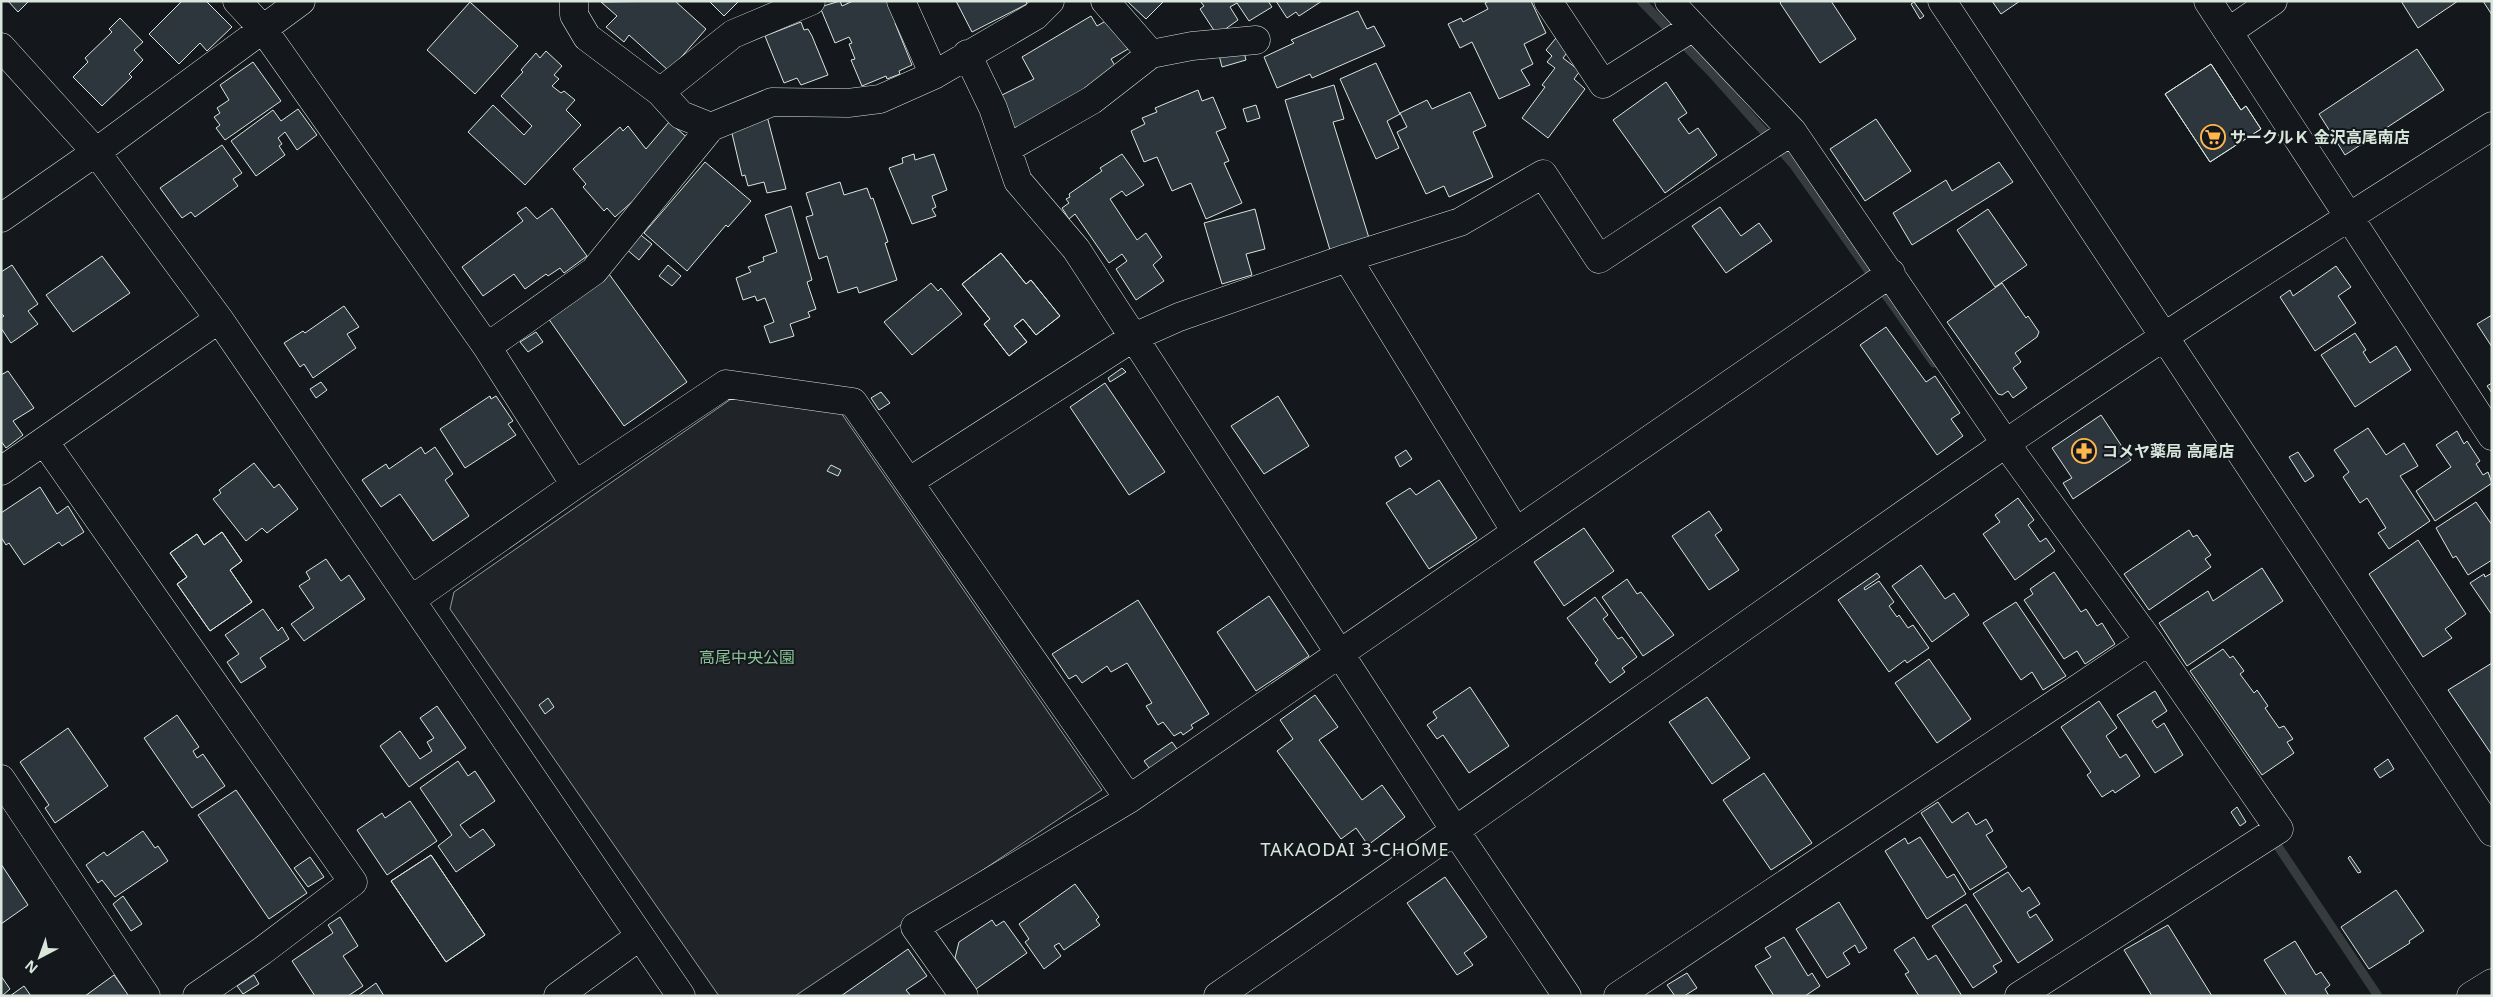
<svg xmlns="http://www.w3.org/2000/svg" width="2493" height="997" font-family="'Noto Sans','Noto Sans JP',sans-serif">
  <style>
    .green { fill: #202428; stroke: #939e99 }
    .lines { fill: none; stroke-linecap: round; stroke-linejoin: round }
    .stream { stroke: #363b3e; stroke-width: 9 }
    .building { fill: #2c363c; stroke: #d8e6dc }
    .minor-casing { stroke: #d8e6dc; stroke-width: 29 }
    .minor { stroke: #14181c; stroke-width: 28 }
    .labels { text-anchor: middle; dominant-baseline: central; stroke-width: 4; stroke-linejoin: round; paint-order: stroke }
    .poi-label { font-size: 16px; font-weight: bold; fill: #d8e6dc; stroke: #14181c; text-anchor: start }
    .park-label { font-size: 16px; fill: #8ac095; stroke: #14181c }
    .neighbourhood-label { font-size: 18px; letter-spacing: 1px; fill: #d8e6dc; stroke: #14181c }
  </style>
  <rect width="100%" height="100%" fill="#14181c"/>
  <!-- green -->
  <path class="green" d="M734 397 841 413 1102 790 795 996H719L450 609 454 592Z"/>
  <g class="lines">
    <!-- stream -->
    <path class="stream" d="M1641 1 1710 71 1793 164 1934 363
      M2271 836 2378 996"/>
  </g>
  <!-- building -->
  <path class="building" d="M8 1H29L18 12Z
    M182 1H206L232 27 207 51 200 43 179 64 149 34Z
    M675 1 706 29 669 71 629 35 624 42 606 27 617 16 601 2Z
    M709 1H739L724 16Z
    M840 1 842 6 853 1H892L900 21 895 23 912 65 899 71 900 74 887 79 886 76 862 86 851 60 855 59 849 44 852 43 849 37 835 43 820 7Z
    M956 1H1026L1027 4 972 32Z
    M1127 1H1164L1146 19Z
    M1200 1H1268L1272 7 1249 21 1237 3 1230 7 1238 20 1217 35 1200 9 1204 6Z
    M1276 1H1322L1299 16 1296 12 1287 18Z
    M1489 1H1531L1546 33 1524 44 1533 64 1521 70 1530 85 1499 99 1472 42 1460 48 1448 24 1461 18 1463 22 1488 9 1485 3Z
    M1782 1H1831L1856 39 1820 63 1780 3Z
    M1992 1H2020L2001 14Z
    M2401 1H2458L2418 28Z
    M2483 1H2492V15Z
    M470 2 518 46 475 94 427 50Z
    M1914 2 1924 16 1920 19 1911 4Z
    M1358 11 1367 29 1374 26 1385 46 1312 78 1310 74 1277 88 1264 57 1294 43 1291 40Z
    M1091 16 1097 26 1111 18 1128 49 1111 59 1117 69 1086 87 1088 91 1015 130 1000 96 1034 79 1022 57Z
    M120 18 143 42 134 50 143 60 129 74 132 77 102 106 73 77 88 62 85 58 112 32 109 29Z
    M801 22 804 30 808 29 812 36 828 75 801 85 797 78 784 83 765 36Z
    M1556 38 1570 49 1563 58 1580 71 1574 79 1585 89 1548 138 1522 118 1545 87 1542 85 1555 68 1547 62 1552 56 1546 50Z
    M1243 48 1246 60 1222 67 1219 55Z
    M2417 49 2444 90 2345 155 2319 114Z
    M546 51 562 66 554 75 559 79 552 86 561 93 564 91 575 100 566 110 581 125 525 185 468 132 493 105 524 135 532 126 501 96 523 72 521 70 536 53 540 58Z
    M253 62 281 101 225 140 216 128 220 125 214 117 220 113 217 108 229 100 220 85Z
    M1376 63 1400 114 1387 121 1399 148 1376 159 1340 79Z
    M2211 64 2241 110 2246 106 2261 129 2210 162 2165 94Z
    M2211 64 2241 110 2246 106 2261 129 2210 162 2165 94Z
    M1666 82 1687 113 1678 119 1689 134 1698 128 1717 155 1665 193 1613 120Z
    M1334 85 1344 119 1333 122 1369 238 1330 250 1285 100Z
    M1198 90 1202 101 1213 97 1226 128 1216 132 1229 161 1224 163 1242 203 1206 219 1191 183 1172 191 1157 157 1144 162 1131 131 1145 124 1142 118 1157 112 1155 108Z
    M1470 92 1486 126 1473 132 1493 177 1449 197 1444 186 1426 194 1397 132 1407 127 1400 113 1427 100 1432 109Z
    M1256 105 1260 118 1247 122 1243 109Z
    M298 109 317 135 297 150 285 132 278 138 282 144 279 146 285 155 256 176 231 141 273 110 281 121Z
    M767 116 786 189 767 193 764 182 748 186 745 175 742 176 730 125Z
    M1876 119 1911 171 1865 201 1830 149Z
    M669 122 690 140 651 185 615 217 607 208 604 211 583 187 586 184 573 169 620 127 623 131 628 126 646 149Z
    M222 145 242 173 233 179 238 186 195 217 191 212 182 218 160 188Z
    M914 154 915 160 934 154 947 190 932 196 936 207 932 209 936 216 912 224 889 168 903 163 902 158Z
    M1122 154 1144 185 1126 196 1122 191 1110 199 1137 240 1146 233 1162 257 1153 265 1164 281 1136 300 1116 269 1127 261 1122 254 1109 263 1075 214 1069 219 1062 208 1069 203 1066 199 1070 197 1069 194 1102 171 1100 168Z
    M705 162 751 201 728 227 726 225 687 271 644 233Z
    M1999 162 2013 182 1912 245 1893 213 1946 180 1952 191Z
    M840 182 844 195 867 188 871 199 873 198 888 242 885 243 897 280 859 293 857 287 838 293 827 256 819 259 806 217 813 215 806 193Z
    M791 206 812 280 807 282 816 309 808 312 810 317 790 324 794 336 770 343 764 326 774 322 765 298 757 301 755 296 743 300 736 278 751 272 748 267 764 261 763 257 777 252 765 215Z
    M526 207 537 219 552 208 587 256 564 273 560 268 548 276 546 274 525 289 514 274 483 296 462 267 523 221 517 213Z
    M1720 207 1741 236 1759 223 1772 241 1726 273 1692 226Z
    M1255 209 1265 249 1246 254 1252 275 1222 284 1204 223Z
    M1988 209 2027 265 1995 287 1957 230Z
    M637 232 652 244 639 260 625 248Z
    M1001 253 1026 284 1031 280 1060 316 1036 335 1023 319 1014 326 1027 342 1009 356 984 324 990 319 962 284Z
    M1001 253 1026 284 1031 280 1060 316 1036 335 1023 319 1014 326 1027 342 1009 356 984 324 990 319 962 284Z
    M102 256 130 293 73 332 46 295Z
    M12 265 38 304 28 311 38 324 11 343 1 328V318L4 316 1 313V272Z
    M668 265 681 276 672 286 659 276Z
    M2336 266 2351 287 2338 296 2356 323 2315 351 2280 297 2290 290 2293 296Z
    M609 274 687 382 624 426 548 318Z
    M931 283 938 291 941 288 962 314 912 355 884 322Z
    M2002 283 2026 318 2028 316 2039 332 2037 337 2015 353 2021 362 2013 368 2027 388 2013 398 2008 391 2002 395 1998 394 1947 322Z
    M344 306 359 327 347 334 356 348 313 378 304 364 300 367 284 343 303 331 305 333Z
    M2492 315V347L2477 324Z
    M1886 327 1926 382 1935 376 1960 413 1951 419 1963 436 1937 455 1860 345Z
    M536 332 543 342 528 352 520 342Z
    M2355 333 2366 350 2363 352 2370 363 2396 346 2411 370 2355 407 2321 355Z
    M1122 368 1126 372 1110 382 1108 378Z
    M8 371 34 408 13 421 23 435 6 448 1 441V375Z
    M321 382 327 390 316 398 310 389Z
    M1105 383 1165 472 1129 495 1070 407Z
    M2492 383V393L2487 386Z
    M881 392 890 403 879 410 871 398Z
    M490 396 491 399 496 396 513 421 508 424 516 435 465 468 440 429Z
    M1278 396 1309 446 1264 474 1231 426Z
    M2101 415 2131 460 2073 499 2063 483 2072 478 2052 448Z
    M2368 428 2386 455 2404 443 2418 466 2400 476 2430 521 2389 549 2378 533 2386 528 2367 498 2360 503 2343 477 2349 472 2334 450Z
    M2457 431 2464 444 2467 441 2480 461 2476 464 2483 475 2488 472 2492 483 2435 521 2416 491 2451 467 2436 445Z
    M421 447 425 454 435 447 453 474 445 480 469 516 433 541 400 494 381 507 362 480 386 464 389 469Z
    M1406 450 1412 459 1400 467 1395 457Z
    M2298 452 2314 476 2305 482 2289 457Z
    M254 463 274 488 279 484 298 509 267 533 262 528 246 541 213 499 221 493 219 490Z
    M831 465 841 470 838 476 827 471Z
    M1439 480 1477 538 1429 569 1386 503 1410 488 1416 495Z
    M40 487 57 514 68 506 84 532 62 546 59 542 24 565 9 543 6 545 1 537V513Z
    M2018 498 2034 520 2028 525 2040 542 2046 538 2055 551 2015 580 1983 534 2000 522 1995 515Z
    M2476 502 2492 525V560L2468 575 2456 556 2453 558 2436 528Z
    M1709 511 1722 530 1715 535 1739 570 1709 590 1672 536Z
    M1584 528 1614 571 1564 606 1534 562Z
    M2189 530 2193 537 2197 535 2211 555 2205 559 2211 567 2149 610 2124 574Z
    M222 532 242 561 230 570 252 602 210 631 177 584 187 577 170 553 197 534 204 545Z
    M222 532 242 561 230 570 252 602 210 631 177 584 187 577 170 553 197 534 204 545Z
    M2418 540 2466 614 2445 629 2452 638 2423 657 2369 574Z
    M326 559 341 581 349 575 365 599 304 641 291 624 314 608 299 586 310 579 306 572Z
    M1921 565 1945 599 1954 593 1969 615 1932 642 1892 586Z
    M2262 568 2283 601 2187 666 2159 623 2208 591 2213 601Z
    M2054 572 2081 612 2086 609 2097 626 2102 623 2115 644 2085 664 2077 651 2064 659 2024 600 2033 594 2030 589Z
    M1877 573 1880 577 1864 588 1865 590 1879 581 1894 602 1889 606 1897 617 1899 615 1908 628 1913 625 1929 648 1907 663 1905 660 1889 672 1838 600Z
    M2492 573V615L2470 583 2484 574 2485 577Z
    M1627 579 1637 594 1641 592 1674 635 1643 656 1602 597Z
    M1269 596 1309 656 1256 691 1217 632Z
    M1595 597 1608 615 1603 619 1618 639 1622 637 1637 657 1622 668 1625 672 1610 683 1595 663 1598 660 1567 618Z
    M1138 600 1209 714 1191 725 1193 728 1183 735 1181 732 1174 736 1163 722 1158 725 1146 706 1152 703 1127 663 1111 672 1107 666 1082 683 1076 675 1069 679 1052 654Z
    M2016 602 2066 676 2043 690 2032 672 2021 680 1983 623Z
    M263 609 278 631 282 627 289 639 260 658 266 667 241 683 227 662 239 654 225 635Z
    M2223 649 2230 658 2233 656 2244 671 2240 674 2254 693 2257 690 2268 706 2265 708 2279 728 2284 726 2293 739 2287 742 2294 753 2262 775 2190 671Z
    M1929 659 1971 719 1937 743 1895 683Z
    M2492 663V755L2448 690Z
    M1470 687 1509 746 1469 773 1443 735 1437 739 1427 725 1437 718 1433 712Z
    M2155 691 2167 711 2152 721 2157 728 2164 723 2183 755 2155 773 2117 715Z
    M1315 695 1338 727 1319 740 1362 800 1382 785 1405 817 1368 845 1356 828 1341 839 1277 751 1293 739 1280 720Z
    M1707 697 1750 758 1712 784 1669 722Z
    M548 698 554 707 545 714 539 705Z
    M2099 701 2117 728 2106 736 2120 758 2126 754 2140 776 2115 793 2113 790 2102 797 2087 775 2091 772 2061 727Z
    M437 706 466 748 409 787 380 746 400 731 420 759 432 751 427 742 434 738 420 718Z
    M177 715 199 747 193 751 197 758 203 754 225 786 192 808 144 738Z
    M68 728 108 786 55 823 45 808 49 805 20 762Z
    M1172 742 1177 749 1150 769 1144 761Z
    M2388 759 2394 769 2380 778 2374 769Z
    M458 761 468 776 475 771 495 801 460 825 470 838 483 829 495 845 456 872 438 846 452 835 420 788Z
    M1764 773 1812 843 1771 870 1723 800Z
    M236 790 307 893 269 919 198 815Z
    M410 801 437 841 387 875 357 830 382 813 385 818Z
    M1938 802 1952 823 1968 812 1976 825 1986 819 1993 831 1986 835 2007 867 1970 890 1921 813Z
    M2237 807 2246 822 2240 826 2231 812Z
    M143 831 155 848 158 846 168 861 115 897 102 880 98 883 86 865 104 852 107 856Z
    M1920 837 1947 878 1954 874 1966 894 1927 919 1885 851 1905 838 1908 844Z
    M431 855 485 935 446 962 391 881Z
    M431 855 485 935 446 962 391 881Z
    M2350 856 2361 872 2358 873 2348 858Z
    M310 857 324 877 308 887 294 868Z
    M1 864 28 905 1 924Z
    M2008 872 2022 892 2029 887 2040 904 2027 912 2030 918 2036 914 2053 940 2018 963 1973 894Z
    M1445 877 1487 937 1464 953 1473 965 1457 975 1407 903Z
    M1075 884 1099 917 1096 920 1100 925 1064 950 1059 943 1054 946 1061 956 1044 969 1025 942 1029 939 1019 924Z
    M2396 890 2424 931 2409 941 2410 943 2369 969 2341 927Z
    M123 896 142 924 131 931 113 904Z
    M1839 902 1867 948 1859 953 1855 945 1843 953 1850 964 1827 978 1796 929Z
    M1966 904 2002 961 1993 966 1997 972 1973 988 1932 926Z
    M340 917 358 946 343 956 363 986 348 996H315L292 961 333 933 328 925Z
    M992 920 996 926 1004 921 1027 953 976 989 955 958 959 942Z
    M2168 925 2212 996H2152L2124 950Z
    M1784 937 1808 976 1812 973 1820 986 1805 996H1774L1755 966 1771 957 1765 948Z
    M1914 937 1928 960 1936 955 1962 996H1919L1905 974 1909 972 1894 950Z
    M2295 941 2316 975 2321 972 2330 985 2325 989 2329 996H2287L2264 960Z
    M908 949 927 976 906 990 911 996H841Z
    M1687 973 1697 988 1684 996H1675L1667 985Z
    M114 975 129 996H85Z
    M254 975 259 984 243 994 237 986Z
    M1 976 10 989 2 996H1Z
    M376 983 384 996H358Z
    M24 986 31 996H10Z"/>
  <g class="lines">
    <defs>
      <path id="minor" d="M237 1 263 29 487 347 575 485
        M574 1V15L587 37 660 92 681 115 711 127 772 102 848 103 880 99 934 75 1035 16 1050 1
        M901 1 934 75
        M1105 1 1151 54
        M1548 1 1603 84 1693 27
        M1669 1 1792 131 2006 444 2149 641 2279 829 2019 996
        M1942 1 2492 832
        M2208 1 2492 436
        M2228 32 2273 1
        M1 47 96 152 219 319 681 996
        M967 54 993 108 1018 181 1076 249 1456 832 1567 996
        M660 92 733 34 811 1
        M1008 148 1092 100 1151 54 1192 46 1256 40
        M1 218 96 152 301 1
        M1347 258 1516 532
        M487 347 594 271 711 127
        M44 441 353 882 262 951 197 996
        M1 471 219 319
        M910 481 1134 337 1179 317 1347 258 1460 222 1543 174 1599 259 1792 131
        M411 600 575 485 726 384 853 402 1129 799
        M1 779 146 996
        M558 996 640 936
        M964 996 915 927 1129 799 1891 273
        M1218 996C1482 814 1742 626 2005 444 2164 334 2328 230 2492 126
        M1618 996 2149 641
        M2471 996 2492 983"/>
    </defs>
    <!-- minor casing -->
    <use href="#minor" class="minor-casing"/>
    <!-- minor -->
    <use href="#minor" class="minor"/>
  </g>
  <!-- icons -->
  <defs>
    <symbol id="supermarket-ring" viewBox="-11 -11 22 22"><circle r="9.5" fill="#14181c" stroke="#ffb74d" stroke-width="1.5"/><path d="M-6-5.5h2.5l.6 2H6L4.5 2H-2.5L-4.4-4H-6ZM-1.5 3.2a1.3 1.3 0 1 0 .1 0ZM3 3.2a1.3 1.3 0 1 0 .1 0Z" fill="#ffb74d"/></symbol>
    <symbol id="pharmacy-ring" viewBox="-11 -11 22 22"><circle r="9.5" fill="#14181c" stroke="#ffb74d" stroke-width="1.5"/><path d="M-2-6h4v4h4v4h-4v4h-4v-4h-4v-4h4Z" fill="#ffb74d"/></symbol>
  </defs>
  <g fill-rule="evenodd">
    <use href="#supermarket-ring" x="2199" y="123" width="28" height="28"/>
    <use href="#pharmacy-ring" x="2070" y="437" width="28" height="28"/>
  </g>
  <g class="labels">
    <!-- poi labels -->
    <g class="poi-label">
      <text x="2230" y="137">サークルＫ 金沢高尾南店</text>
      <text x="2102" y="451">コメヤ薬局 高尾店</text>
    </g>
    <!-- park labels -->
    <g class="park-label">
      <text x="747" y="657">高尾中央公園</text>
    </g>
    <!-- neighbourhood labels -->
    <g class="neighbourhood-label">
      <text x="1355" y="849">TAKAODAI 3-CHOME</text>
    </g>
  </g>
  <!-- border -->
  <rect width="2493" height="997" fill="none" stroke="#d8e6dc" stroke-width="5"/>
  <!-- north arrow -->
  <g transform="translate(40 957) rotate(221)" stroke="#14181c" stroke-width="4" paint-order="stroke">
  <path d="M0-4L9 19L0 12L-9 19Z" fill="#d8e6dc"/>
  <text y="-8" font-size="14" font-weight="bold" text-anchor="middle" fill="#d8e6dc">N</text>
  </g>
</svg>
